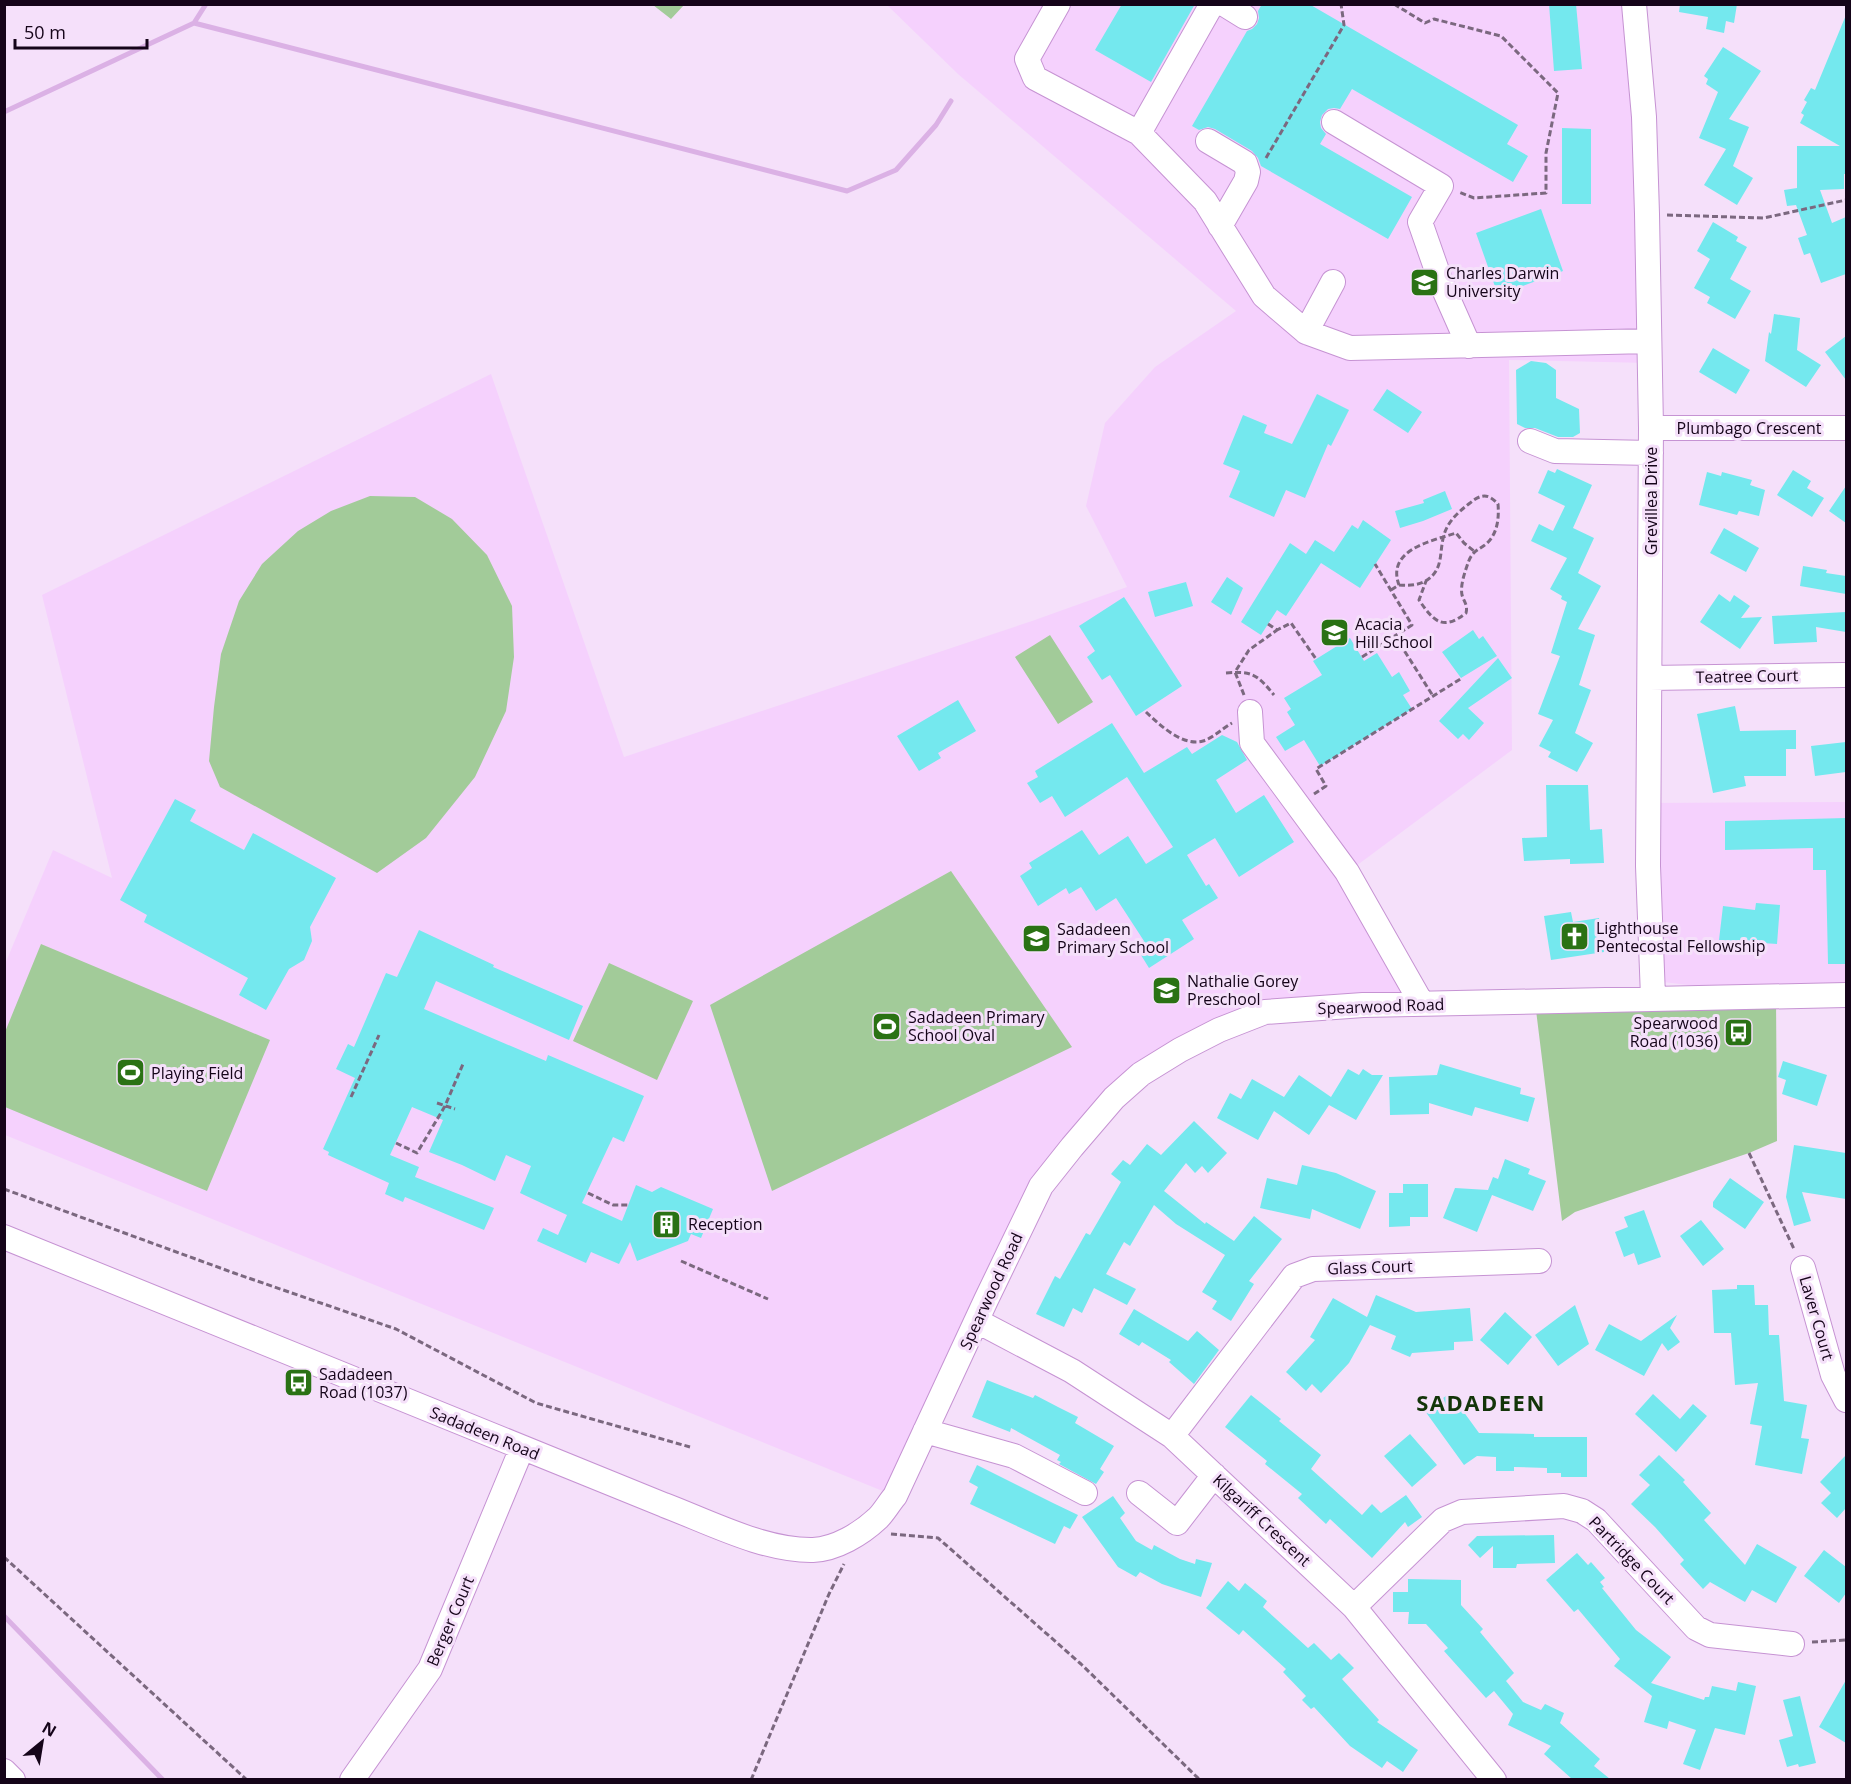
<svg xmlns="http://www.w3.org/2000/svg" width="1851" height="1784" font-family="'Open Sans',sans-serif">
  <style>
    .built { fill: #f5d1fd }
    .green { fill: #a2cb99 }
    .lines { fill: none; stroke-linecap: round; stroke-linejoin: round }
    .stream { stroke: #dbb1e5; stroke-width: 5 }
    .building { fill: #74e8ee }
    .minor-casing { stroke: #c693d3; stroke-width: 26 }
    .path { stroke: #7b687f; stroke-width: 3; stroke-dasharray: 6 3; stroke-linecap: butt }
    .minor { stroke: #fff; stroke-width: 24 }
    .labels { text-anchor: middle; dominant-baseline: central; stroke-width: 6; stroke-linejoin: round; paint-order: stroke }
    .poi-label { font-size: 16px; fill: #150419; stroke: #f5e0fa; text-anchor: start }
    .street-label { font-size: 16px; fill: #150419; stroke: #f5e0fa }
    .district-label { font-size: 22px; font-weight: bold; letter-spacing: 1.5px; fill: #133509; stroke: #f5e0fa }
  </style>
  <rect width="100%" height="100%" fill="#f5e0fa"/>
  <!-- built -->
  <path class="built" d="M887 5H1634L1650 363 1509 360 1512 750 1348 872 1422 1004 1265 1012 1180 1050 1072 1147 895 1496 5 1135V964L53 850 112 878 42 595 491 374 624 757 1032 621 1127 587 1086 506 1105 423 1155 367 1236 311 958 74Z
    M1846 802V995L1776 996 1664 982 1648 803Z"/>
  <!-- green -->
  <path class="green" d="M653 5H684L671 19Z
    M370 496 415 497 452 519 487 555 512 606 514 657 506 711 475 777 426 838 377 873 220 787 209 761 214 707 221 654 239 601 262 564 298 531 331 511Z
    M1050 635 1093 702 1058 724 1015 657Z
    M951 871 1072 1047 772 1191 710 1005Z
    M41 944 270 1040 207 1191 5 1107V1032Z
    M609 963 693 1001 657 1080 573 1041Z
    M1776 996 1777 1141 1749 1153 1575 1212 1562 1221 1535 1002Z"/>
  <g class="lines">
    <!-- stream -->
    <path class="stream" d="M194 23 847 191 896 170 936 125 951 101
      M4 112 194 23 206 4
      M4 1616 163 1780"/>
  </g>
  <!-- building -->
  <path class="building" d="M1122 4H1195L1151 82 1095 50Z
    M1262 4H1309L1518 125 1507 144 1528 156 1513 182 1352 89 1340 109 1334 108 1328 109 1322 115 1320 122 1321 128 1326 134 1320 144 1412 197 1388 239 1261 166 1258 158 1252 151 1215 129 1208 127 1199 130 1192 126 1247 31 1252 29 1257 24 1259 18 1258 11Z
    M1549 4H1576L1582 69 1554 71Z
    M1680 4H1737L1734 23 1726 21 1724 33 1706 29 1708 17 1679 12Z
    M1846 15V174H1844V189L1820 190 1832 223 1846 217V274L1821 283 1810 253 1804 255 1798 238 1807 235 1796 205 1787 206 1784 190 1797 188V146H1840L1800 123 1804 115 1801 113 1807 102 1804 100 1811 88 1815 90Z
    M1723 47 1761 71 1729 119 1749 127 1733 166 1753 178 1737 205 1704 185 1726 149 1699 138 1718 92 1706 84 1708 79 1704 76Z
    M1562 128 1591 129V204H1562Z
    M1541 209 1563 271 1498 295 1476 233Z
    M1713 222 1738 237 1736 241 1747 247 1730 279 1751 291 1735 319 1707 303 1710 297 1694 288 1710 259 1697 251Z
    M1774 314 1800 318 1797 350 1821 365 1806 387 1765 361 1769 332 1771 334Z
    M1846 336V380L1825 352Z
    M1713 348 1750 370 1736 394 1699 372Z
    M1531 361 1546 363 1556 370V398L1579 409 1580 433 1573 437H1558L1535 428H1525L1517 424 1516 370Z
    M1387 389 1422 412 1408 433 1373 410Z
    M1317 394 1349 410 1331 446 1328 444 1305 498 1286 490 1274 517 1229 497 1240 471 1223 464 1243 415 1267 425 1264 433 1292 444Z
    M1557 469 1592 485 1573 528 1594 538 1578 573 1601 586 1578 629 1595 635 1579 685 1591 690 1575 733 1593 743 1577 772 1548 757 1551 752 1539 746 1553 720 1538 714 1560 656 1551 653 1567 602 1561 599 1562 596 1550 589 1567 558 1531 541 1539 524 1553 531 1565 506 1538 493 1548 470 1555 473Z
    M1793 470 1811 481 1807 488 1824 498 1812 517 1777 495Z
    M1707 472 1721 476 1722 472 1752 480 1750 485 1765 490 1759 516 1739 511 1737 515 1699 505Z
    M1846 486V523L1829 511Z
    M1445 491 1452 509 1423 521 1400 528 1395 511 1424 503 1423 500Z
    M1363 520 1391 540 1360 588 1321 563 1286 616 1277 610 1261 635 1241 622 1290 543 1306 554 1315 540 1334 552 1352 525 1358 529Z
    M1724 528 1759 548 1746 572 1710 553Z
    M1803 566 1827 570 1826 573 1846 576V594L1800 586Z
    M1227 577 1243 588 1231 615 1211 602Z
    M1186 582 1193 606 1155 617 1148 592Z
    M1719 594 1730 602 1734 595 1750 606 1741 618 1762 617 1740 649 1700 622Z
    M1124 597 1182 686 1136 716 1110 675 1102 680 1087 657 1095 651 1079 626Z
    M1846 612V632L1816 627 1817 642 1774 644 1772 616Z
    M1473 630 1479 639 1483 636 1497 656 1461 678 1442 652Z
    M1350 638 1364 661 1377 653 1392 677 1399 672 1410 691 1403 695 1412 709 1320 766 1304 740 1285 751 1276 737 1295 725 1287 712 1291 709 1284 698 1322 675 1313 661Z
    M1498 658 1512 678 1468 708 1484 723 1469 740 1463 734 1458 739 1439 721Z
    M958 700 976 731 938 753 941 758 919 771 897 736Z
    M1735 706 1740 731 1796 730V749H1786V776H1744L1746 786 1713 793 1697 714Z
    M1112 723 1144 773 1187 747 1192 754 1222 735 1237 742 1247 760 1216 780 1236 813 1264 795 1294 842 1239 877 1215 838 1187 855 1206 886 1209 884 1218 898 1182 920 1194 939 1149 968 1136 947 1144 941 1116 898 1096 911 1081 887 1069 894 1066 888 1038 906 1020 876 1032 868 1029 863 1082 830 1099 855 1128 836 1146 864 1173 847 1127 777 1065 817 1052 796 1040 803 1027 783 1038 777 1035 771Z
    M1846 742V772L1815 776 1811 746Z
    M1546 785H1588L1590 830 1602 829 1604 863 1570 864V859L1524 861 1522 838 1547 837Z
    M175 799 196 810 190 821 244 850 253 833 336 878 310 927 312 941 304 960 289 969 266 1010 239 995 248 978 144 922 147 915 120 900Z
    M1846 818V964H1828L1826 870H1813V848L1725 850V821Z
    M1756 903 1780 905 1777 944 1719 940 1723 906 1755 910Z
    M1571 912 1573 922 1599 918 1604 952 1551 960 1544 916Z
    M419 930 494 965 493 967 583 1006 569 1040 436 981 424 1009 546 1061 548 1055 644 1096 624 1142 613 1137 582 1203 622 1221 636 1185 652 1192 661 1187 713 1209 701 1238 691 1234 688 1241 637 1261 630 1242 619 1264 591 1252 586 1263 537 1241 543 1228 558 1235 567 1215 520 1193 531 1166 506 1155 495 1181 462 1165 429 1152 443 1120 412 1107 390 1155 419 1167 415 1177 494 1208 484 1230 405 1197 403 1202 385 1194 389 1183 328 1155 329 1152 323 1149 355 1078 336 1069 348 1044 354 1047 386 973 397 977Z
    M1783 1061 1827 1075 1817 1106 1782 1094 1786 1080 1778 1077Z
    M1440 1064 1521 1088 1520 1094 1535 1098 1528 1122 1475 1107 1472 1116 1429 1103V1114L1390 1115 1389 1077 1437 1075Z
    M1348 1069 1359 1075 1363 1069 1372 1075H1383L1356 1120 1329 1105 1309 1135 1274 1111 1258 1140 1217 1118 1230 1093 1241 1099 1252 1079 1284 1097 1299 1075 1331 1097Z
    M1194 1121 1227 1153 1208 1173 1202 1166 1195 1173 1186 1163 1164 1191 1205 1224 1206 1222 1234 1241 1254 1216 1282 1239 1249 1281 1254 1284 1231 1321 1212 1309 1217 1301 1202 1292 1225 1255 1176 1224 1154 1205 1130 1246 1124 1242 1106 1274 1136 1289 1127 1305 1094 1288 1082 1313 1073 1308 1064 1327 1036 1314 1055 1276 1060 1279 1086 1233 1090 1235 1121 1182 1111 1174 1123 1160 1130 1165 1147 1144 1161 1155Z
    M1794 1145 1846 1153V1199L1802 1192 1811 1221 1794 1226 1786 1197Z
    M1505 1159 1530 1169 1528 1174 1546 1181 1533 1211 1492 1195 1477 1232 1443 1218 1455 1188 1488 1190 1493 1177 1498 1179Z
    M1302 1165 1336 1173 1376 1191 1360 1229 1312 1209 1310 1219 1260 1208 1267 1178 1297 1185Z
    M1730 1178 1764 1202 1745 1229 1713 1207V1202Z
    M1403 1184H1428V1217H1410V1226L1389 1227V1193H1403Z
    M1644 1210 1661 1257 1638 1265 1634 1253 1624 1257 1615 1232 1628 1227 1624 1217Z
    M1701 1220 1724 1249 1703 1266 1680 1236Z
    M1737 1285H1754L1755 1305H1768L1769 1335H1779L1784 1401 1807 1405 1801 1438 1809 1439 1802 1474 1755 1465 1762 1426 1750 1424 1758 1383 1735 1385 1731 1333H1714L1712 1290 1737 1289Z
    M1376 1295 1416 1312 1470 1308 1473 1341 1454 1342V1350L1412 1353 1410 1357 1391 1349 1396 1336 1370 1325 1349 1363 1321 1393 1312 1384 1306 1391 1286 1372 1315 1340 1310 1337 1333 1298 1367 1317Z
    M1575 1305 1589 1344 1558 1366 1535 1335Z
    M1134 1309 1188 1341 1197 1331 1219 1350 1194 1384 1169 1362 1171 1360 1142 1342 1139 1346 1119 1334Z
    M1505 1312 1532 1337 1508 1365 1480 1340Z
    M1677 1315 1670 1328 1680 1342 1668 1351 1662 1343 1644 1376 1595 1350 1609 1324 1641 1341Z
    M987 1380 1033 1398 1035 1395 1058 1407 1078 1417 1075 1423 1114 1446 1100 1469 1104 1472 1096 1484 1059 1464 1061 1462 1057 1460 1060 1455 1011 1428 1010 1432 972 1417Z
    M1450 1393 1479 1433 1534 1434V1437H1587V1477H1561V1473H1547V1468L1514 1467V1471H1496V1457L1477 1456 1464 1465 1425 1411Z
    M1653 1394 1680 1419 1693 1404 1707 1416 1676 1452 1635 1414Z
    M1251 1395 1281 1419 1279 1421 1321 1455 1311 1469 1362 1515 1372 1504 1381 1513 1406 1495 1422 1517 1408 1527 1405 1522 1372 1558 1330 1519 1326 1524 1298 1498 1302 1494 1265 1464 1267 1461 1225 1427Z
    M1410 1434 1437 1465 1412 1487 1384 1456Z
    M1659 1455 1685 1480 1683 1482 1711 1513 1704 1520 1745 1565 1757 1544 1797 1567 1776 1603 1752 1590 1745 1602 1710 1582 1703 1589 1680 1564 1684 1560 1655 1527 1631 1504 1650 1485 1639 1475Z
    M1846 1455V1508L1837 1518 1821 1503 1831 1493 1820 1482Z
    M977 1465 1053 1503 1078 1515 1070 1529 1064 1526 1055 1544 970 1504 978 1487 969 1482Z
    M1113 1496 1125 1513 1120 1518 1136 1541 1152 1550 1154 1545 1180 1559 1195 1564 1196 1559 1212 1563 1201 1597 1162 1584 1140 1572 1136 1577 1118 1567 1082 1517Z
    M1554 1535 1555 1563 1517 1564 1516 1568H1493V1546L1480 1558 1468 1545 1477 1536Z
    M1824 1550 1846 1567V1593L1839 1603 1804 1576Z
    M1577 1553 1588 1565 1591 1562 1605 1578 1600 1582 1604 1587 1602 1588 1636 1630 1671 1657 1651 1683 1704 1700 1705 1697H1709L1712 1686 1736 1691 1738 1682 1756 1686 1745 1735 1715 1728 1700 1770 1683 1764 1696 1730 1669 1721 1667 1729 1644 1722 1652 1696 1614 1666 1620 1659 1578 1609 1574 1612 1546 1580Z
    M1408 1579 1461 1580V1605L1483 1629 1480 1632 1514 1673 1506 1681 1523 1702 1541 1710 1545 1704 1564 1713 1560 1723 1600 1759 1594 1766 1610 1779H1572L1544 1754 1551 1746 1508 1725 1513 1714 1494 1691 1486 1698 1444 1651 1448 1648 1426 1624H1408L1409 1612H1393V1592H1408Z
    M1228 1581 1239 1591 1245 1583 1267 1601 1263 1607 1308 1648 1314 1643 1331 1660 1339 1653 1354 1668 1342 1679 1379 1720 1377 1722 1418 1750 1403 1772 1387 1761 1382 1768 1350 1746 1314 1707 1311 1709 1302 1700 1306 1696 1283 1672 1286 1669 1243 1630 1239 1635 1206 1608Z
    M1846 1680V1743L1819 1727Z
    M1800 1696 1816 1763 1799 1767 1798 1764 1787 1767 1779 1740 1793 1736 1783 1700Z"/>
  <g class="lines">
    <defs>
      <path id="minor" d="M1058 4 1027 59 1035 78 1139 133 1205 201 1264 296 1306 332 1350 348 1649 341
        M1224 4 1245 17
        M1634 4 1644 117 1647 214 1651 428 1648 866 1653 997
        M1334 122 1441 186 1420 222 1442 285 1469 346
        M1139 133 1212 4
        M1208 141 1245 163 1248 172 1246 181 1220 226
        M1306 332 1333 282
        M1651 428H1846
        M1530 441 1555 451 1651 453
        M1650 678 1844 675
        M1250 712 1252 743 1347 872 1422 1004
        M4 1237 664 1505C709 1522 764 1551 813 1550 836 1549 861 1534 878 1518 884 1512 889 1503 895 1496L986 1300 1041 1186 1072 1147 1114 1098 1141 1074 1180 1050 1219 1030 1265 1012 1363 1005 1846 995
        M1803 1268 1833 1375 1846 1400
        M977 1321 1072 1371 1172 1436 1354 1607 1494 1780
        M925 1431 1014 1456 1085 1493
        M1172 1436 1294 1276 1313 1269 1539 1261
        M1139 1493 1177 1523 1214 1475
        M1354 1607 1443 1520 1462 1512 1564 1506 1582 1511 1596 1520 1696 1628 1710 1635 1792 1644
        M4 1771 13 1780
        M352 1780 430 1669 522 1448"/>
    </defs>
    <!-- minor casing -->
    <use href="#minor" class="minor-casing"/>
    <!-- path -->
    <path class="path" d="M1394 4 1425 23 1434 19 1501 36 1558 93 1546 153V193L1474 198 1459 192
      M1266 158 1344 25 1341 4
      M1667 215 1764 218 1846 200
      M1399 585C1412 586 1424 585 1433 575 1442 565 1440 552 1443 539 1446 523 1457 513 1470 503 1481 494 1488 493 1498 504 1499 516 1498 530 1490 540 1482 550 1473 548 1468 563 1465 572 1460 585 1462 595 1464 602 1468 605 1466 613 1443 631 1434 622 1419 600L1426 581
      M1391 590 1399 585C1386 550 1431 541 1456 533L1464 543 1474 551
      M1268 624 1277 630 1291 623 1316 659
      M1395 636 1433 696
      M1362 657 1412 625 1375 564
      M1226 673C1252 671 1257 674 1274 695
      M1244 695 1235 672 1249 650 1277 630
      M1146 712C1159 724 1182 747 1203 741 1213 738 1223 728 1232 723
      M1314 794 1326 786 1316 769 1462 678
      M351 1097 379 1035
      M437 1103 455 1109
      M396 1143 417 1153 445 1106 463 1064
      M1749 1153 1794 1249
      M4 1189 234 1273 396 1329 536 1403 690 1447
      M588 1193 613 1205H628
      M681 1261 768 1299
      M891 1534 938 1538 1081 1664 1200 1780
      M4 1557 247 1780
      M1812 1642 1846 1640
      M751 1780 829 1594 844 1564"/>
    <!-- minor -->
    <use href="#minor" class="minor"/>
  </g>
  <!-- icons -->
  <defs>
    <symbol id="university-square" viewBox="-11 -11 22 22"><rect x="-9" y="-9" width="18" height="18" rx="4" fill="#2a7214" stroke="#f5e0fa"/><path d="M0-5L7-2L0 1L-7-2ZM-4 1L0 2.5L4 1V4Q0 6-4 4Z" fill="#fff"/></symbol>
    <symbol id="school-square" viewBox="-11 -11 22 22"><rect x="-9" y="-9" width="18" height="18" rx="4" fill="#2a7214" stroke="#f5e0fa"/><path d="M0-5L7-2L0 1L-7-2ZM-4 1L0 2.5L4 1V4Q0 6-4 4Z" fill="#fff"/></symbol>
    <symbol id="church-square" viewBox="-11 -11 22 22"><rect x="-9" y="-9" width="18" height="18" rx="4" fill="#2a7214" stroke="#f5e0fa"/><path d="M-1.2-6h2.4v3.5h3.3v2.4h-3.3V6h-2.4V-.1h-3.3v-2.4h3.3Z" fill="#fff"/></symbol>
    <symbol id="stadium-square" viewBox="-11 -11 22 22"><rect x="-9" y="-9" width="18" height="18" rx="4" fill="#2a7214" stroke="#f5e0fa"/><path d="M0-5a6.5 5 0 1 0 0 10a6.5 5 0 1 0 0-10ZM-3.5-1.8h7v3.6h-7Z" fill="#fff"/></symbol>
    <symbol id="bus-square" viewBox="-11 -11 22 22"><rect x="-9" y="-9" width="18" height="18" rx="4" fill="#2a7214" stroke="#f5e0fa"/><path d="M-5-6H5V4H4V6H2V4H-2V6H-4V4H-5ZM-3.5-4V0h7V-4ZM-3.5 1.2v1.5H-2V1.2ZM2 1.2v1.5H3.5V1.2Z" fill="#fff"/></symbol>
    <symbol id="building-square" viewBox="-11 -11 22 22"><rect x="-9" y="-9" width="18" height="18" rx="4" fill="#2a7214" stroke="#f5e0fa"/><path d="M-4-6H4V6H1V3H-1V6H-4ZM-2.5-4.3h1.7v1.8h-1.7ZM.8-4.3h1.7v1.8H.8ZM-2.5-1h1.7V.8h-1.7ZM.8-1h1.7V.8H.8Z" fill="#fff"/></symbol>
  </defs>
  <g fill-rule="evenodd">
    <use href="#university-square" x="1408" y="266" width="33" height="33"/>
    <use href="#school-square" x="1318" y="616" width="33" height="33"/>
    <use href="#church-square" x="1558" y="920" width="33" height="33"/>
    <use href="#school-square" x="1020" y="922" width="33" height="33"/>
    <use href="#school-square" x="1150" y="974" width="33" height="33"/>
    <use href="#stadium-square" x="870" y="1010" width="33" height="33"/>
    <use href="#bus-square" x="1722" y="1016" width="33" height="33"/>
    <use href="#stadium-square" x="114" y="1056" width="33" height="33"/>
    <use href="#building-square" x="650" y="1208" width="33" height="33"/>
    <use href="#bus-square" x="282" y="1366" width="33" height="33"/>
  </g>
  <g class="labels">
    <!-- poi labels -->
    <g class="poi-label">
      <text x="1446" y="273">Charles Darwin<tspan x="1446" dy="18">University</tspan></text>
      <text x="1355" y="624">Acacia<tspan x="1355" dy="18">Hill School</tspan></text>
      <text x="1596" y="928">Lighthouse<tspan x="1596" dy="18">Pentecostal Fellowship</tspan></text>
      <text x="1057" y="929">Sadadeen<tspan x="1057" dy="18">Primary School</tspan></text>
      <text x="1187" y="981">Nathalie Gorey<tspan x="1187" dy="18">Preschool</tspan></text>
      <text x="908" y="1017">Sadadeen Primary<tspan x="908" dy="18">School Oval</tspan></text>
      <text x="1718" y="1023" text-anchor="end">Spearwood<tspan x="1718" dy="18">Road (1036)</tspan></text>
      <text x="151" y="1073">Playing Field</text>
      <text x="688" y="1224">Reception</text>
      <text x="319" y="1374">Sadadeen<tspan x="319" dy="18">Road (1037)</tspan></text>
    </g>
    <!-- street labels -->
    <g class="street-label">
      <text x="1749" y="428">Plumbago Crescent</text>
      <text transform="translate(1651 501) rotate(-90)">Grevillea Drive</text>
      <text transform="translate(1747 676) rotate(-1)">Teatree Court</text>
      <text transform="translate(1381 1006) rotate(-2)">Spearwood Road</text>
      <text transform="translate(1370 1267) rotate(-2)">Glass Court</text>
      <text transform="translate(991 1291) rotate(-65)">Spearwood Road</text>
      <text transform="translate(1817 1318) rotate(74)">Laver Court</text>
      <text transform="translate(485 1433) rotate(22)">Sadadeen Road</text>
      <text transform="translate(1262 1520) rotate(43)">Kilgariff Crescent</text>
      <text transform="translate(1632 1560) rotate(46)">Partridge Court</text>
      <text transform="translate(450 1621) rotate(-67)">Berger Court</text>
    </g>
    <!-- district labels -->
    <g class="district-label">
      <text x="1481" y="1402">SADADEEN</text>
    </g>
  </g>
  <!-- border -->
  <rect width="1851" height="1784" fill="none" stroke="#150419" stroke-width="12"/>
  <!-- north arrow -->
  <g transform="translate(42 1742) rotate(30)" stroke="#f5e0fa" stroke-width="4.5" paint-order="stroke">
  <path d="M0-4.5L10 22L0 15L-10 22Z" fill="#150419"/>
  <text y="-9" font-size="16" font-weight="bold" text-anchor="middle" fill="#150419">N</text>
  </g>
  <!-- scale -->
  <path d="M15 39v9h132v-9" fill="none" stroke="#150419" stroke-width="3"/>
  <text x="24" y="39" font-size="18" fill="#150419" stroke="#f5e0fa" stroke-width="4.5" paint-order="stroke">50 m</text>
</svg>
